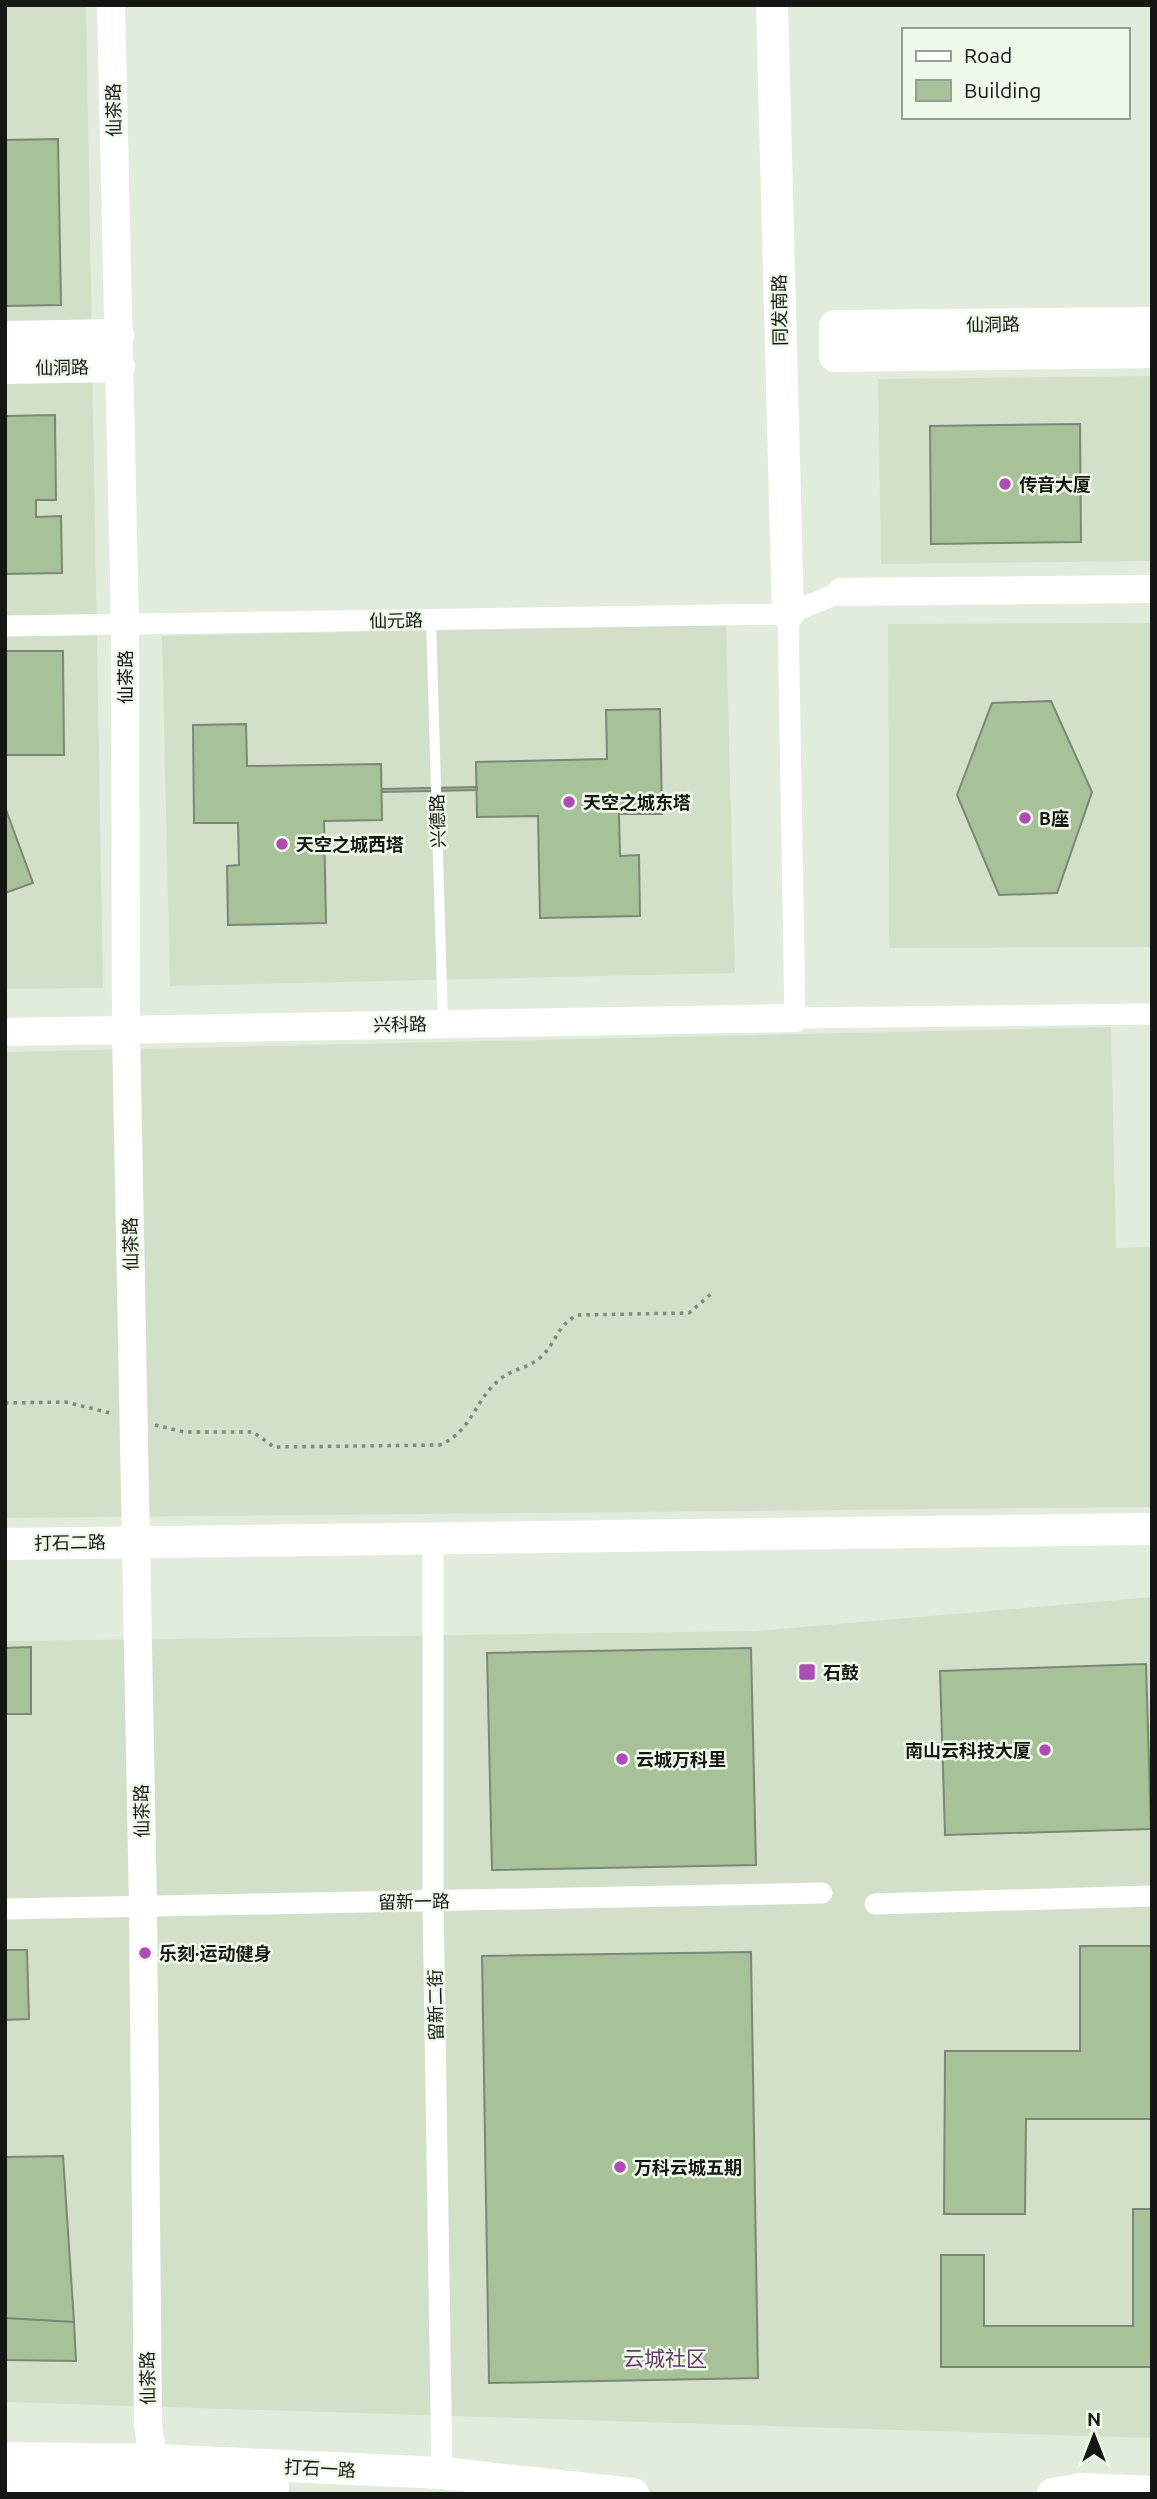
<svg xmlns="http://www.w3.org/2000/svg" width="1157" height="2499" font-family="Ubuntu,'Noto Sans SC',sans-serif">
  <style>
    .built { fill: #d2e0ca }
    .building { fill: #a7c298; stroke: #7d8678; stroke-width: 2 }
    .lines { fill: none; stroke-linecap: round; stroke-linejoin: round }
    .path { stroke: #81887d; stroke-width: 3.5; stroke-dasharray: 3.5 5; stroke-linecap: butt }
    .service { stroke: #fff; stroke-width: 10 }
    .minor { stroke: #fff; stroke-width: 21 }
    .tertiary { stroke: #fff; stroke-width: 28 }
    .secondary { stroke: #fff; stroke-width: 32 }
    .poi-dot { fill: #ac4cb4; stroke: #eff9e9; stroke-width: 2.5 }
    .labels { text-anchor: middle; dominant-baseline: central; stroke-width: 5; stroke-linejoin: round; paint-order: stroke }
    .street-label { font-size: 18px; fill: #141712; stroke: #eff9e9 }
    .poi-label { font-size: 18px; font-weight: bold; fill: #141712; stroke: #eff9e9; text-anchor: start }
    .quarter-label { font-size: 21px; fill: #68386b; stroke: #eff9e9 }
  </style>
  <rect width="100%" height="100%" fill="#e2ecdc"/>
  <!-- built -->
  <path class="built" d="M5 5H86L103 988 5 989Z
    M1152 376V561L881 564 878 379Z
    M726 623 735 973 170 986 162 636Z
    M1152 623V947L889 948 888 624Z
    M1111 1027 1116 1248 1152 1247V1507L5 1518V1052Z
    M1152 1597V2438L5 2402V1641L755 1631Z"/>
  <!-- building -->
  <path class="building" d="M58 139 61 305 5 306V140Z
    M55 415 56 500H36V517L61 516 62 573 5 574V416Z
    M1080 424 1081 542 931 544 930 426Z
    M5 651H63L64 755H5Z
    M1051 701 1092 792 1057 893 999 895 957 795 992 703Z
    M660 709 662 814H619L620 856 639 855 640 916 540 918 538 816 477 817 476 762 607 759 606 710Z
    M246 724 247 766 381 764 382 820 324 821 326 923 228 925 227 866 239 865 238 823H194L193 725Z
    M477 787V790L382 792V789Z
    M5 807 33 883 5 893Z
    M31 1647V1714H5V1648Z
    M751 1648 756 1865 492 1870 487 1653Z
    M1146 1664 1151 1829 945 1835 940 1671Z
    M1080 1946H1152V2119H1026L1025 2214H944L945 2051H1080Z
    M5 1950H27L29 2019 5 2020Z
    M751 1952 758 2378 489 2383 482 1956Z
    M63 2156 74 2322 5 2318V2157Z
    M1133 2209H1152V2367H941V2255H984V2326H1133Z
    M5 2318 74 2322 76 2361 5 2360Z"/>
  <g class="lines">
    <!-- path -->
    <path class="path" d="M5 1403 66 1402 110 1413
      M155 1425 184 1432H253L274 1447 440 1445C473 1430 474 1401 499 1380 511 1369 530 1368 542 1356 557 1341 556 1327 577 1315L689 1313 711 1294"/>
    <!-- service -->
    <path class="service" d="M431 620 443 1023"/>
    <!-- minor -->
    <path class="minor" d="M788 614 795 1018 1152 1014
      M5 626 788 614 841 592
      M433 1537V1900L442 2473
      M875 1904 1152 1896
      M5 1909 822 1893"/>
    <!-- tertiary -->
    <path class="tertiary" d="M111 5 125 624 126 1029 143 1906 148 2424 156 2483
      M841 592 1152 589
      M5 1032 795 1018"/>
    <!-- secondary -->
    <path class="secondary" d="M772 5 788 614
      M1152 323 835 326V356L1152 352
      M5 337 118 335
      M5 368 119 366
      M5 1544 1152 1529
      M5 2458 153 2460 442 2473 633 2494
      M5 2480 273 2487
      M1053 2494 1081 2489 1152 2492"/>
  </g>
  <!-- markers -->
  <g class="poi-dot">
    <circle cx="1005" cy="484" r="7"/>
    <circle cx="569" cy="802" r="7"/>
    <circle cx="1025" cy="818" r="7"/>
    <circle cx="282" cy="844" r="7"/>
    <rect x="798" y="1663" width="18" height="18" rx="3.5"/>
    <circle cx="1045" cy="1750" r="7"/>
    <circle cx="622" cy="1759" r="7"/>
    <circle cx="145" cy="1953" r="7"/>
    <circle cx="620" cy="2167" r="7"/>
  </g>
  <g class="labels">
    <!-- street labels -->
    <g class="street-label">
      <text transform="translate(113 110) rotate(-91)">仙茶路</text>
      <text transform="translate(779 310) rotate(-91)">同发南路</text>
      <text transform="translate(993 324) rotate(-1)">仙洞路</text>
      <text transform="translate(62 367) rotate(-1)">仙洞路</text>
      <text transform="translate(396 620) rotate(-1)">仙元路</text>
      <text transform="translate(125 677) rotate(-90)">仙茶路</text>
      <text transform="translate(437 821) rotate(-92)">兴德路</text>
      <text transform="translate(400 1024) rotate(-1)">兴科路</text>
      <text transform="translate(130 1244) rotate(-91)">仙茶路</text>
      <text transform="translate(70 1542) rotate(-1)">打石二路</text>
      <text transform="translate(141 1811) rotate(-91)">仙茶路</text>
      <text transform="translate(414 1901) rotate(-1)">留新一路</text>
      <text transform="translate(435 2005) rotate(-91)">留新二街</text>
      <text transform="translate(147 2378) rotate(-91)">仙茶路</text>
      <text transform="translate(320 2468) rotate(3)">打石一路</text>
    </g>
    <!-- poi labels -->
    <g class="poi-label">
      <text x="1019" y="484">传音大厦</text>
      <text x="583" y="802">天空之城东塔</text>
      <text x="1039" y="818">B座</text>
      <text x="296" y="844">天空之城西塔</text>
      <text x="823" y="1672">石鼓</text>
      <text x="1031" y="1750" text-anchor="end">南山云科技大厦</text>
      <text x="636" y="1759">云城万科里</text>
      <text x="159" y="1953">乐刻·运动健身</text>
      <text x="634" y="2167">万科云城五期</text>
    </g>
    <!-- quarter labels -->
    <g class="quarter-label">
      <text x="665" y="2358">云城社区</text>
    </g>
  </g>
  <!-- border -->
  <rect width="1157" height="2499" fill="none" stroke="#141712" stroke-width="14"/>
  <!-- legend -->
  <rect x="902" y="28" width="228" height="91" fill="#eff9e9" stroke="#979f93" stroke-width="2"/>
  <rect x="916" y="51" width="35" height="10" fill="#ffffff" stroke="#979f93" stroke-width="2"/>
  <text x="964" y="63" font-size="21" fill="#141712">Road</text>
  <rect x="916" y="80" width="35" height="21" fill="#a7c298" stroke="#979f93" stroke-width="2"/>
  <text x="964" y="98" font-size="21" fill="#141712">Building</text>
  <!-- north arrow -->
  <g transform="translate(1094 2436)" stroke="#eff9e9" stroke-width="5" paint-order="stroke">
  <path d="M0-5L12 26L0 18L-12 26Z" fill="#141712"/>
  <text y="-10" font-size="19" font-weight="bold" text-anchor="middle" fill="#141712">N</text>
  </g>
</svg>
